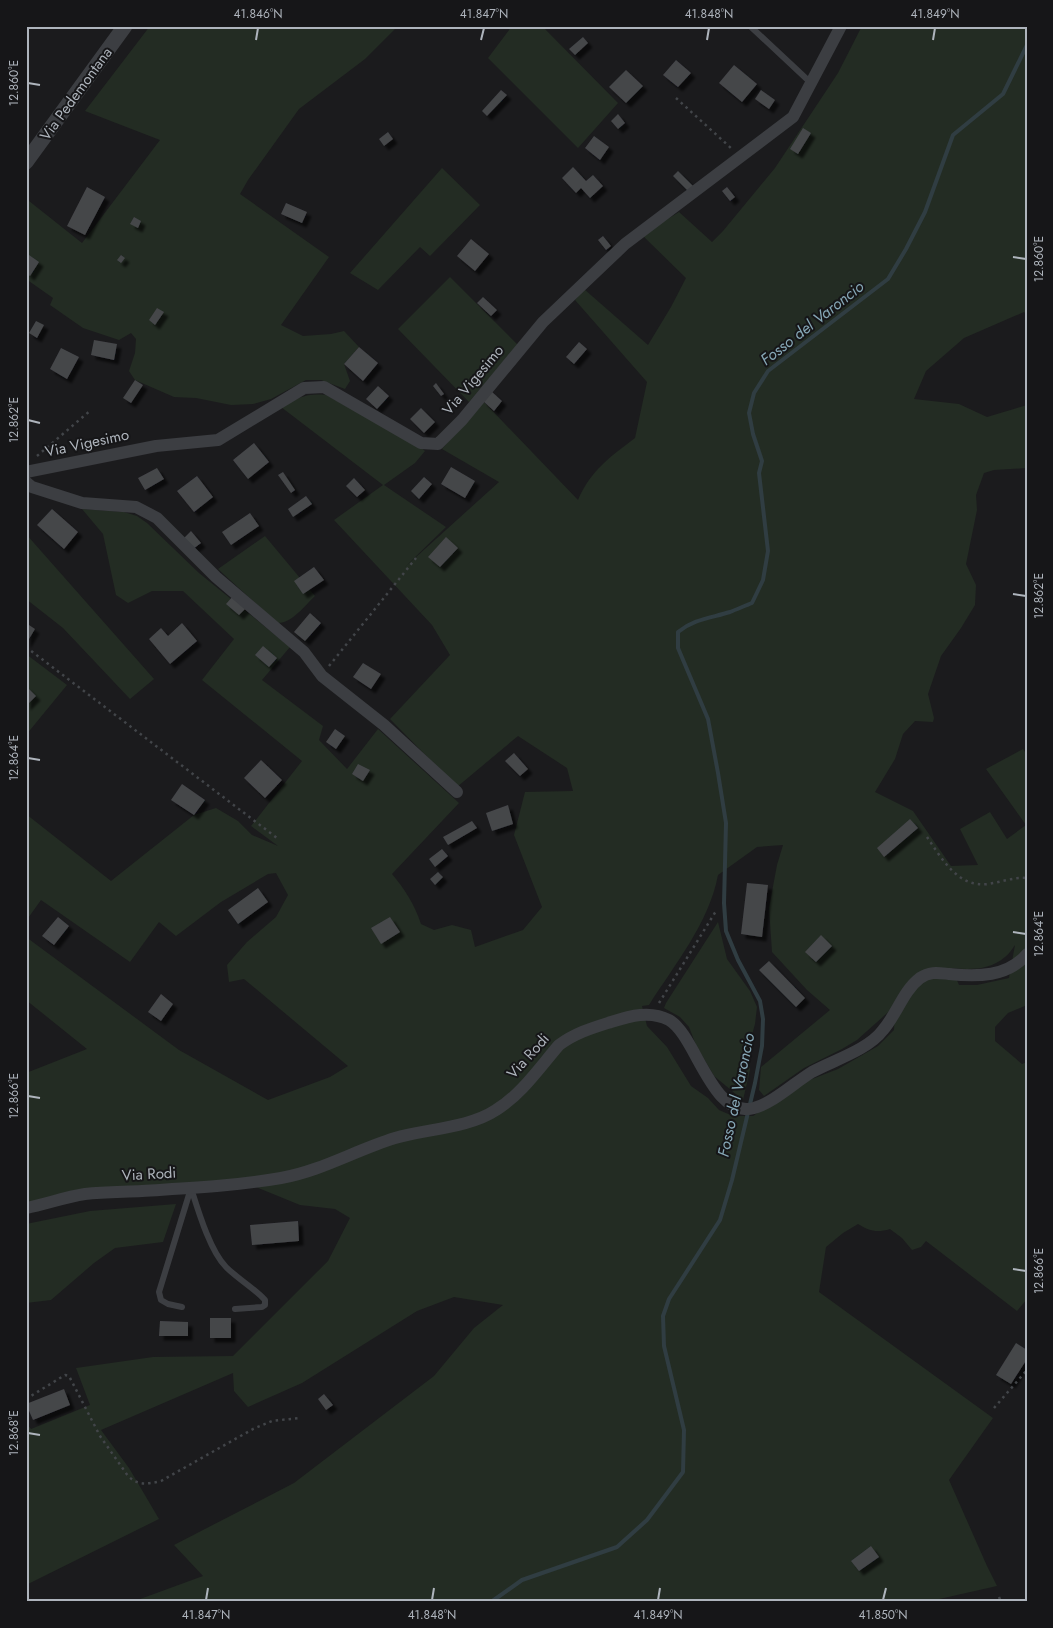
<svg xmlns="http://www.w3.org/2000/svg" width="1053" height="1628" font-family="Jost,sans-serif">
  <style>
    .green { fill: #232c23; fill-rule: evenodd }
    .lines { fill: none; stroke-linecap: round; stroke-linejoin: round }
    .stream { stroke: #303d42; stroke-width: 4 }
    .building { fill: #45464a; filter: url(#shadow) }
    .path { stroke: #424549; stroke-width: 2.5; stroke-dasharray: 2.5 4; stroke-linecap: butt }
    .service { stroke: #3c3e42; stroke-width: 6 }
    .minor { stroke: #3c3e42; stroke-width: 12 }
    .tertiary { stroke: #3c3e42; stroke-width: 15 }
    .ticks { fill: none; stroke: #aeb4bc; stroke-width: 2 }
    .labels { text-anchor: middle; dominant-baseline: central; stroke-width: 4; stroke-linejoin: round; paint-order: stroke }
    .street-label { font-size: 15px; fill: #aeb4bc; stroke: #161618 }
    .water-label { font-size: 16px; font-style: italic; fill: #86a7b6; stroke: #161618 }
    .neatline { fill: none; stroke: #aeb4bc; stroke-width: 2 }
    .ticks-label { font-size: 12px; text-anchor: middle; fill: #aeb4bc }
  </style>
  <defs>
    <filter id="shadow"><feDropShadow dx="4.5" dy="4.5" stdDeviation="1" flood-color="#0009"/></filter>
  </defs>
  <rect width="100%" height="100%" fill="#1b1b1d"/>
  <!-- green -->
  <path class="green" d="M150 26H398L365 59 299 109 248 180 240 194 329 257 281 325 303 336 331 334 344 331 359 347 344 364 350 381 345 389 321 380H306L271 399 253 404 231 405 196 398 174 397 135 380 129 371 135 353 136 339 131 333 119 340 83 328 50 305 53 298 26 279V204L29 201 82 243 160 140 85 111Z
    M512 26H542L618 103 578 148 488 58Z
    M862 26H1027V315L1024 312 964 338 926 371 914 399 959 404 987 417 1027 405V468L994 470 984 473 976 495 977 510 966 564 976 585 975 605 961 628 941 656 928 694 934 718 933 722 915 721 903 734 895 759 875 792 913 811 951 866 978 865 960 829 990 812 1007 839 1026 825 986 769 1023 749 1027 755V1005L1008 1013 995 1027V1041L1022 1064 1027 1062V1299L1017 1311 926 1241 921 1247 912 1250 902 1238 890 1229C877 1233 869 1231 858 1224L843 1233 826 1247 819 1292 993 1418 949 1480 987 1566 997 1586 926 1602H132L203 1576 174 1545 294 1483 434 1376 474 1328 503 1305 454 1297 417 1311 302 1383 248 1407 234 1391 233 1373 101 1430 129 1468 159 1519 26 1585V1423L31 1429 90 1405 76 1368 153 1357 233 1356 328 1261 350 1218 335 1209 300 1205 246 1183 126 1191 26 1208V1073L87 1049 26 1000V937L179 1050 268 1100 330 1077 348 1066 244 979 229 982 227 965 247 942 276 917 288 895 276 873 268 874 221 902 176 936 159 922 130 962 41 900 26 921V814L111 881 194 815 216 808 238 821 252 835 278 846 251 826 302 761 202 680 234 639 183 591H152L128 603 116 595 103 534 82 509 124 512 137 516 147 523 199 573 290 647 262 680 323 726 319 740 347 769 378 729 459 803 392 874C404 888 415 905 421 924L434 930 452 925 471 930 475 947 523 930 542 907 514 835 525 792 573 791 567 768 518 736 457 787 390 719 450 655 432 625 334 520 383 485 281 407C298 398 306 393 326 395L419 446 425 451 415 463 384 485 446 527 405 567 499 482 442 449 483 401 578 500C591 470 610 457 635 438L647 382 575 300 584 289 648 345 671 307 686 278 642 235 679 212 712 242 723 231 775 168 838 73ZM783 845 777 865 769 908 772 952 807 990 830 1010 761 1067 759 1090 764 1096 804 1068 842 1049 857 1040 895 1006 894 1030 878 1046 838 1069 807 1081 769 1105 753 1116H733L719 1110 708 1098 691 1086 667 1047 647 1026 642 1006 649 1005C675 964 709 923 718 875L757 847ZM1015 945 1009 978 977 985H959L952 968C970 970 990 970 1005 957 1009 954 1012 949 1015 945Z
    M442 168 480 205 430 256 420 247 378 290 350 273Z
    M450 277 518 345 469 402 398 329Z
    M26 534 154 679 130 699 63 628 26 599Z
    M265 536 315 596C305 605 292 624 277 623L218 569Z
    M26 654 67 685 26 735Z
    M718 922 727 959 750 991 757 1007 755 1024 748 1049 750 1070 743 1100 714 1076 696 1045 689 1027 680 1017 664 1008 666 1003Z
    M176 1204 163 1242 115 1248 94 1263 51 1300 26 1303V1224L90 1211Z"/>
  <g class="lines">
    <!-- stream -->
    <path class="stream" d="M491 1602 522 1580 617 1547 647 1520 683 1472 684 1430 664 1346 663 1316 669 1299 720 1220 732 1180 755 1083 762 1046 763 1019 760 1001 738 960 726 931 724 903 726 823 718 773 708 719 678 648V632C694 619 711 618 730 612 737 609 745 606 752 603L763 580 768 551 759 473 762 461 753 434 749 413 754 393 768 371 888 279 906 249 925 212 953 135 1003 94 1027 45"/>
  </g>
  <!-- building -->
  <path class="building" d="M583 37 588 43 575 55 569 49Z
    M676 60 691 73 678 87 663 75Z
    M734 65 757 84 742 102 719 83Z
    M626 70 643 86 626 103 609 87Z
    M501 90 507 95 487 116 482 111Z
    M761 90 775 100 769 109 755 99Z
    M618 114 625 123 618 129 611 121Z
    M803 128 811 133 798 154 790 149Z
    M388 132 393 139 384 146 379 139Z
    M594 136 609 147 600 160 585 148Z
    M573 167 586 181 593 175 603 186 590 198 581 188 576 193 562 178Z
    M678 171 694 187 689 192 673 176Z
    M87 187 105 197 85 235 67 226Z
    M727 187 735 197 730 201 722 191Z
    M286 203 307 212 302 223 281 214Z
    M134 217 141 221 138 228 130 224Z
    M603 236 611 246 606 250 598 240Z
    M471 239 489 254 475 271 457 256Z
    M29 255 39 262 30 276 26 273V259Z
    M121 255 125 258 121 263 117 260Z
    M483 297 497 310 491 316 477 303Z
    M157 308 164 312 155 325 149 320Z
    M36 321 44 325 37 338 29 333Z
    M94 340 117 344 114 360 91 355Z
    M579 342 587 349 574 364 566 357Z
    M359 347 378 363 363 381 344 364Z
    M61 348 79 357 67 379 50 369Z
    M135 380 143 385 131 403 123 398Z
    M436 383 444 394 441 396 433 386Z
    M378 386 389 396 377 409 366 399Z
    M491 391 502 401 494 411 483 401Z
    M421 408 435 422 424 433 410 419Z
    M254 443 269 462 248 479 233 460Z
    M451 467 475 481 465 498 441 484Z
    M157 468 164 479 145 490 138 478Z
    M283 472 295 490 291 493 278 475Z
    M197 476 213 497 194 512 177 491Z
    M424 477 432 484 419 499 411 491Z
    M354 478 365 490 357 497 346 486Z
    M306 496 312 504 293 517 288 509Z
    M52 509 78 532 64 549 37 525Z
    M250 513 259 526 231 545 222 532Z
    M191 531 201 543 193 549 184 538Z
    M446 537 458 548 440 567 428 557Z
    M314 567 324 580 303 594 294 581Z
    M233 596 246 608 239 615 226 604Z
    M310 613 321 623 305 641 294 632Z
    M26 623 35 629 26 644Z
    M182 623 197 641 170 664 149 639 161 628 168 636Z
    M263 646 277 658 269 667 255 655Z
    M363 663 381 674 371 689 353 677Z
    M26 686 36 696 26 706Z
    M335 729 345 736 336 749 326 742Z
    M514 753 528 769 520 776 505 761Z
    M261 760 282 780 265 798 244 778Z
    M358 764 370 770 363 781 352 774Z
    M182 784 205 800 194 815 171 800Z
    M508 805 513 824 492 831 486 813Z
    M910 819 918 828 884 857 877 848Z
    M472 821 477 828 448 845 443 837Z
    M442 849 448 856 435 867 429 859Z
    M438 872 443 877 435 885 430 879Z
    M747 883 768 885 762 937 741 934Z
    M258 888 268 902 238 924 228 910Z
    M58 917 69 926 54 945 42 936Z
    M390 917 400 932 381 944 371 928Z
    M821 935 832 946 816 962 805 952Z
    M769 961 805 998 796 1007 759 970Z
    M161 994 173 1004 161 1021 148 1012Z
    M298 1221 299 1241 252 1245 250 1225Z
    M210 1318H231V1338H210Z
    M160 1321 188 1322V1336H159Z
    M1016 1343 1027 1350V1359L1011 1384 996 1375Z
    M64 1389 70 1405 33 1420 26 1404Z
    M324 1394 333 1405 326 1410 318 1399Z
    M871 1546 879 1557 859 1571 851 1561Z"/>
  <g class="lines">
    <!-- path -->
    <path class="path" d="M676 98 732 149
      M37 456 91 410
      M26 647 277 838
      M329 666 416 558
      M927 837C942 859 958 888 988 884 1001 882 1014 877 1027 878
      M659 1003 716 911
      M26 1399 65 1375 69 1376 100 1436 128 1476C138 1486 148 1484 161 1481L253 1429 272 1421 299 1418
      M994 1408 1027 1370
      M999 1597 1001 1602"/>
    <!-- service -->
    <path class="service" d="M750 26 811 83
      M182 1307 168 1304 161 1300 159 1292 191 1188C198 1210 210 1251 226 1267 238 1279 254 1288 265 1300V1305L262 1307 235 1309"/>
    <!-- minor -->
    <path class="minor" d="M26 472 156 446 218 440 304 388 324 387 421 443 438 444 462 420 543 322 625 244 793 117 841 26
      M26 482 32 487 82 503 136 507 157 518 216 577 304 652 322 676 384 725 457 792
      M26 1208C46 1204 65 1197 85 1194 104 1192 123 1192 142 1191 188 1188 235 1186 281 1178 321 1171 356 1150 395 1138 426 1129 469 1128 496 1110 521 1095 540 1067 559 1045 575 1033 592 1028 611 1022 630 1016 650 1010 669 1020 696 1035 712 1120 754 1108 773 1103 794 1083 812 1072 834 1060 868 1050 883 1030 897 1014 903 991 920 978 930 971 939 973 949 974 977 977 1008 977 1027 954"/>
    <!-- tertiary -->
    <path class="tertiary" d="M26 162 125 26"/>
  </g>
  <!-- ticks -->
  <path class="ticks" d="M256 40 258 28M481 40 484 28M707 40 709 28M933 40 935 28M28 83 40 85M1013 257 1026 259M28 420 40 423M1013 594 1026 596M28 758 40 760M1013 932 1026 934M28 1096 40 1098M1013 1269 1026 1271M28 1433 40 1435M206 1600 208 1588M432 1600 434 1588M658 1600 660 1588M883 1600 886 1588"/>
  <g class="labels">
    <!-- street labels -->
    <g class="street-label">
      <text transform="translate(76 94) rotate(-54)">Via Pedemontana</text>
      <text transform="translate(473 380) rotate(-50)">Via Vigesimo</text>
      <text transform="translate(87 443) rotate(-12)">Via Vigesimo</text>
      <text transform="translate(528 1056) rotate(-48)">Via Rodi</text>
      <text transform="translate(149 1174) rotate(-3)">Via Rodi</text>
    </g>
    <!-- water labels -->
    <g class="water-label">
      <text transform="translate(812 323) rotate(-38)">Fosso del Varoncio</text>
      <text transform="translate(736 1095) rotate(-78)">Fosso del Varoncio</text>
    </g>
  </g>
  <!-- border -->
  <rect width="1053" height="1628" fill="none" stroke="#161618" stroke-width="55"/>
  <rect x="28" y="28" width="998" height="1572" class="neatline"/>
  <g class="ticks-label">
    <text x="258" y="18">41.846°N</text>
    <text x="484" y="18">41.847°N</text>
    <text x="709" y="18">41.848°N</text>
    <text x="935" y="18">41.849°N</text>
    <text transform="translate(14 83) rotate(-90)" y="4">12.860°E</text>
    <text transform="translate(1039 259) rotate(-90)" y="4">12.860°E</text>
    <text transform="translate(14 420) rotate(-90)" y="4">12.862°E</text>
    <text transform="translate(1039 596) rotate(-90)" y="4">12.862°E</text>
    <text transform="translate(14 758) rotate(-90)" y="4">12.864°E</text>
    <text transform="translate(1039 934) rotate(-90)" y="4">12.864°E</text>
    <text transform="translate(14 1096) rotate(-90)" y="4">12.866°E</text>
    <text transform="translate(1039 1271) rotate(-90)" y="4">12.866°E</text>
    <text transform="translate(14 1433) rotate(-90)" y="4">12.868°E</text>
    <text x="206" y="1619">41.847°N</text>
    <text x="432" y="1619">41.848°N</text>
    <text x="658" y="1619">41.849°N</text>
    <text x="883" y="1619">41.850°N</text>
  </g>
</svg>
